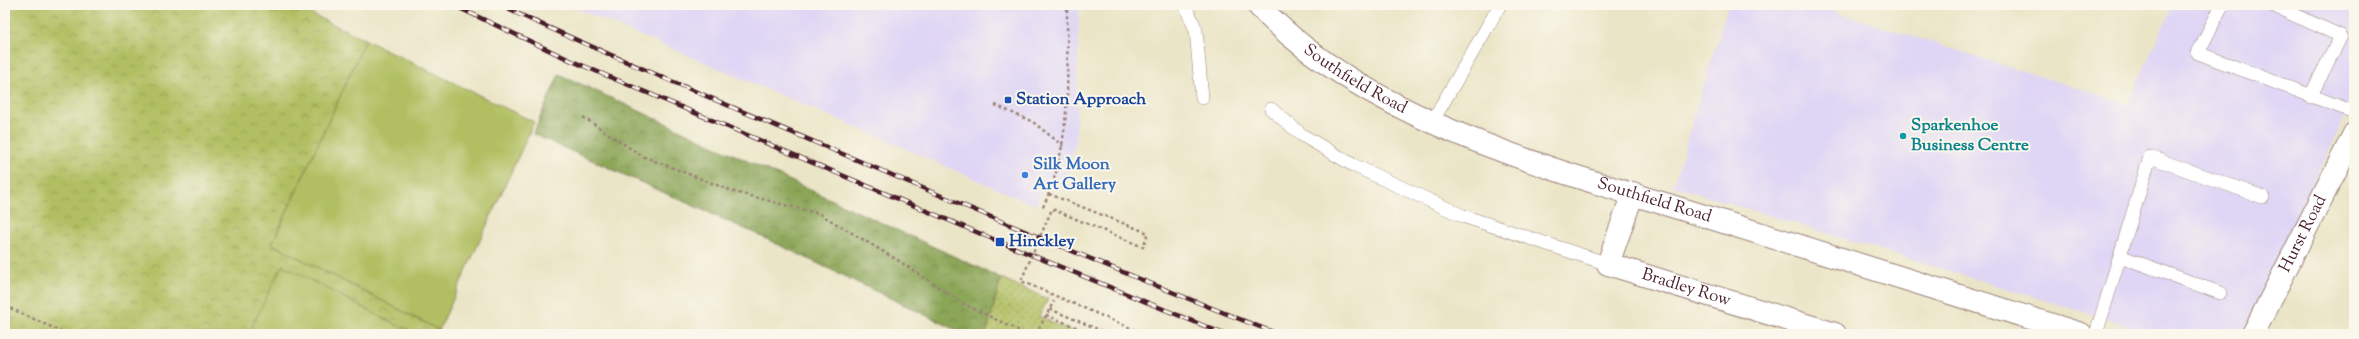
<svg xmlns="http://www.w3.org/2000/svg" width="2359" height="339" font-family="'Sorts Mill Goudy',serif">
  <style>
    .built { fill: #dfd5f5 }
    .grass { fill: url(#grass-dots); stroke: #7e6f46 }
    .forest { fill: url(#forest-crowns); stroke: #6b6242 }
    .park { fill: url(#park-crowns); stroke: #7e6f46 }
    .garden { fill: #b1bf62; stroke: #7e6f46 }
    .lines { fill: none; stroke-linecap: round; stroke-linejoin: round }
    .lane-casing { stroke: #9a8279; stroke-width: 14 }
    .street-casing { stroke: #9a8279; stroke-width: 24 }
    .secondary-casing { stroke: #9a8279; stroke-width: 24 }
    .path { stroke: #9a8279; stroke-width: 2.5; stroke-dasharray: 3 3; stroke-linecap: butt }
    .lane { stroke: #fff; stroke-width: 13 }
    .street { stroke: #fff; stroke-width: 22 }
    .secondary { stroke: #fff; stroke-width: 22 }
    .rail-casing { stroke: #4a1f2b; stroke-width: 4.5 }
    .rail { stroke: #fbf7ec; stroke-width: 3; stroke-dasharray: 9; stroke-linecap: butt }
    .path-bridge { stroke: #9a8279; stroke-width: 2.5; stroke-dasharray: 3 3; stroke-linecap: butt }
    .transit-dot { fill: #1a4fb4; stroke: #fbf7ec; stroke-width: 1.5 }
    .culture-dot { fill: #0f9aa8; stroke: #fbf7ec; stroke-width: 1.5 }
    .shop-dot { fill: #3f7fe0; stroke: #fbf7ec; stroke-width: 1.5 }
    .labels { text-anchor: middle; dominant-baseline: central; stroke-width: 4; stroke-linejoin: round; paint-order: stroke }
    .street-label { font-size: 17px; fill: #4a1f2b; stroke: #fbf7ec }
    .transit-label { font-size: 17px; font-weight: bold; fill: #164399; stroke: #fbf7ec; text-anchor: start }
    .culture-label { font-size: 17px; font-weight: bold; fill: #0d838f; stroke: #fbf7ec; text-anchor: start }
    .shop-label { font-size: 17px; font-weight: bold; fill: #366cbe; stroke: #fbf7ec; text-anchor: start }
  </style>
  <defs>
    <pattern id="grass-dots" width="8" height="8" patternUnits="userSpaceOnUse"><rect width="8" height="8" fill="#b1bf62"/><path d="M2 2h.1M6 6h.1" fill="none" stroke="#929b51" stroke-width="1.8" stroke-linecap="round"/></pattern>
    <pattern id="forest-crowns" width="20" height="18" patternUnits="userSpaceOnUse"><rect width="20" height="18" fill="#8ca658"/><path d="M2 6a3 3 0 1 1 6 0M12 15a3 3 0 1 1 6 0" fill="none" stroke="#748749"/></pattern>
    <pattern id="park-crowns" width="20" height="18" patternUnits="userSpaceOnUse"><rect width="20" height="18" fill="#b1bf62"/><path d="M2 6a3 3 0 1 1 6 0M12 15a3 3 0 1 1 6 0" fill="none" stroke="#929b51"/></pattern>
  </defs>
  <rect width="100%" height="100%" fill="#fbf7ec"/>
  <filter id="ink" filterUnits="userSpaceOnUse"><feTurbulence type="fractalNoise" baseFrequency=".025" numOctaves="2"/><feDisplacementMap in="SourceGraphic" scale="8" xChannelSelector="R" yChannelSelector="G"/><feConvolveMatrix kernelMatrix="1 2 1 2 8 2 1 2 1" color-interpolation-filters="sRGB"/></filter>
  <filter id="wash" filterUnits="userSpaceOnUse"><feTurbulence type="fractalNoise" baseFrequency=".012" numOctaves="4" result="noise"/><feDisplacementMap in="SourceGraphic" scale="16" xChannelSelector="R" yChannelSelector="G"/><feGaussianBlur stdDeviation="0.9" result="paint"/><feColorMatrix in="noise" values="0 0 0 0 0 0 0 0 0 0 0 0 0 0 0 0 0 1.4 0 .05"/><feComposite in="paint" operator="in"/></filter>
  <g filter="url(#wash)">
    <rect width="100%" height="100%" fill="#ebe5c7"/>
    <!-- built -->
    <path class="built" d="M568 5H1079L1076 141 1062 187 1046 181 1036 205 1032 204 847 123Z
      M1728 5H1813L2128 104 2173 5H2354V99L2241 334H2154L1673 186Z"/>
    <!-- grass -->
    <path class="grass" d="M1001 278 1048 299 1039 316 1073 332 1072 334H986Z"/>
    <!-- forest -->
    <path class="forest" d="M559 74 1001 278 986 334H965L752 232 533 134Z"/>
    <!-- park -->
    <path class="park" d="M5 5H293L366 40 272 244 439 330 441 334H5Z"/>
    <!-- garden -->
    <path class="garden" d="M366 40 534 122 439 330 272 244Z
      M282 265 414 334 249 333Z"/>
  </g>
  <g filter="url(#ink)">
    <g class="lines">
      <defs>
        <path id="lane" d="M1187 5V10L1196 30 1202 98
          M2222 5 2198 53 2354 112
          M2272 5 2341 36 2310 97
          M1271 109 1302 135 1353 165 1463 216 1608 264
          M1432 122 1500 5
          M2120 256 2220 293
          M2096 334 2150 157 2263 197"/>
        <g id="street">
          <path id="s1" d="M1633 193 1608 264 1835 334"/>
          <path id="s2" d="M2253 334 2354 134"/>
        </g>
        <g id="secondary">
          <path id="s3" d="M1258 5C1368 124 1567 173 1717 220 1838 258 1960 296 2081 334"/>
        </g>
      </defs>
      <!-- lane casing -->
      <use href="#lane" class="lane-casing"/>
      <!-- street casing -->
      <use href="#street" class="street-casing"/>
      <!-- secondary casing -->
      <use href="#secondary" class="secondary-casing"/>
      <!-- path -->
      <path class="path" d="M995 105 1033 122 1063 146
        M583 117 642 156 735 192 820 214 899 261 964 304 1026 334
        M1043 207C1073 144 1067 73 1067 5
        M5 306 67 334
        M1050 309 1109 334
        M1046 315 1093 334
        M1036 334 1054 301"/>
      <!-- lane -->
      <use href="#lane" class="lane"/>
      <!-- street -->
      <use href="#street" class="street"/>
      <!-- secondary -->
      <use href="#secondary" class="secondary"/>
      <defs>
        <path id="rail" d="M453 5 572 61 1000 242 1224 334
          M499 5C611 57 725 104 838 152 984 214 1130 277 1278 334"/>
      </defs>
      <!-- rail casing -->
      <use href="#rail" class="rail-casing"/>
      <!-- rail -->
      <use href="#rail" class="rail"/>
      <!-- path-bridge -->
      <path class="path-bridge" d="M1049 194 1148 233 1143 247 1052 209 1021 281 1135 330 1134 334"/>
    </g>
  </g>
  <!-- markers -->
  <g class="transit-dot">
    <rect x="1004" y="96" width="8" height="8" rx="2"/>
    <rect x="995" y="237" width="10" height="10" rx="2"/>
  </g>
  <circle class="culture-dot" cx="1903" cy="136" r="4"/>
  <circle class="shop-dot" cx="1025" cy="175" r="4"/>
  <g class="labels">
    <!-- street labels -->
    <g class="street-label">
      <text stroke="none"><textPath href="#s3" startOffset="123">Southfield Road</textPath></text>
      <text stroke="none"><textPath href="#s3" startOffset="447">Southfield Road</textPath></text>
      <text stroke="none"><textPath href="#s2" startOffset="112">Hurst Road</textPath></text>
      <text stroke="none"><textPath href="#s1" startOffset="157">Bradley Row</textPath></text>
    </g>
    <!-- transit labels -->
    <g class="transit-label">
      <text x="1016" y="100">Station Approach</text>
      <text x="1009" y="242">Hinckley</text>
    </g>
    <!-- culture labels -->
    <g class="culture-label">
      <text x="1911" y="126">Sparkenhoe<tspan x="1911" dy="20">Business Centre</tspan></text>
    </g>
    <!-- shop labels -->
    <g class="shop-label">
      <text x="1033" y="165">Silk Moon<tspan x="1033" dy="20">Art Gallery</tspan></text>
    </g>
  </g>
  <!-- margin -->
  <rect width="2359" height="339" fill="none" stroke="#fbf7ec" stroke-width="20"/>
</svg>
